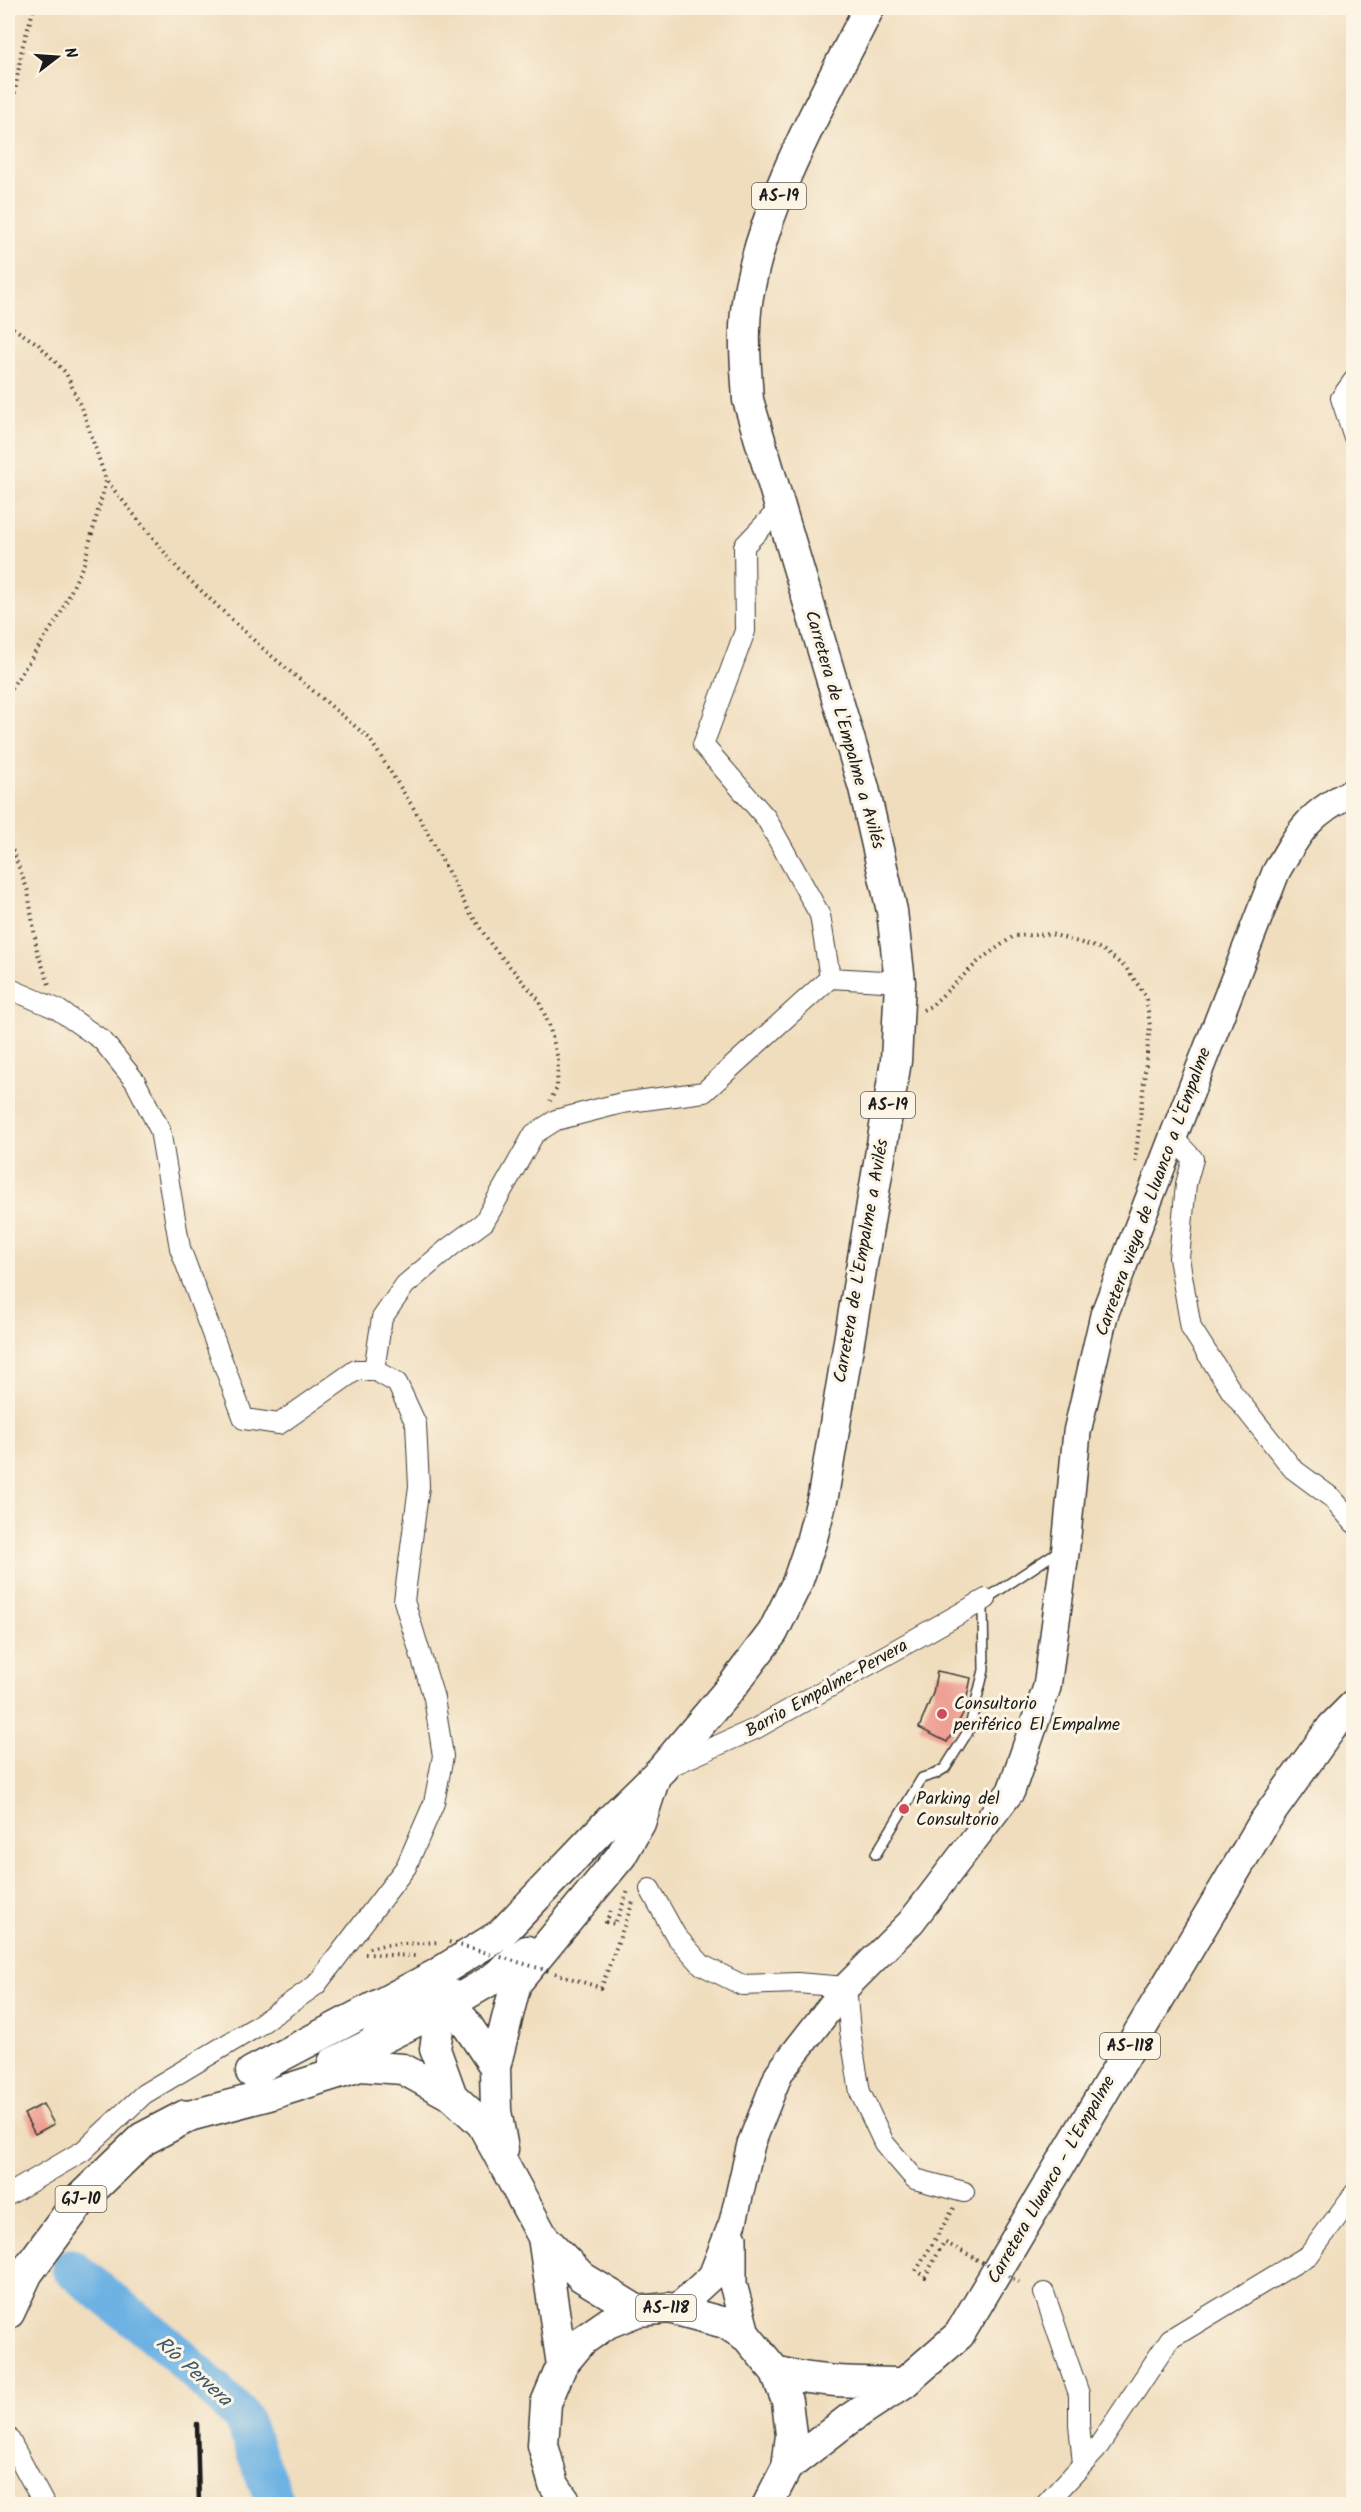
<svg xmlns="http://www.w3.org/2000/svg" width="1361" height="2512" font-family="Kalam,sans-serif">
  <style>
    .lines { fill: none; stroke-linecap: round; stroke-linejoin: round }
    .river { stroke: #6db2e3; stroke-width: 39 }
    .building { fill: #efa094 }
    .lane-casing { stroke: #3c3934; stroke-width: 12 }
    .street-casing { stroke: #3c3934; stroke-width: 22 }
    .secondary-casing { stroke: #3c3934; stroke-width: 30 }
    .primary-casing { stroke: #3c3934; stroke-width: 33 }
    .highway-casing { stroke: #3c3934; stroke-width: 36 }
    .path { stroke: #3c3934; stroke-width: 4; stroke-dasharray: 1.5 4.5; stroke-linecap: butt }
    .lane { stroke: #fff; stroke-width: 9 }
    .street { stroke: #fff; stroke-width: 20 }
    .secondary { stroke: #fff; stroke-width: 27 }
    .primary { stroke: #fff; stroke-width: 30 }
    .highway { stroke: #fff; stroke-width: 33 }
    .rail { stroke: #1c1c1c; stroke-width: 4.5 }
    .path-bridge { stroke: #3c3934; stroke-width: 4; stroke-dasharray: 1.5 4.5; stroke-linecap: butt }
    .poi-dot { fill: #d1495b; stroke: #fcf5e5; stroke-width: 2 }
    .labels { text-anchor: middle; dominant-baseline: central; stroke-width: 6; stroke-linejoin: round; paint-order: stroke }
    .shield { fill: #fcf5e5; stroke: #5f5d58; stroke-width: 1.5 }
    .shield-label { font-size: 16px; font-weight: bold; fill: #1c1c1c }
    .street-label { font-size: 18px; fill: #1c1c1c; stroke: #fcf5e5 }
    .poi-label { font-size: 18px; fill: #1c1c1c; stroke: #fcf5e5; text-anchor: start }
    .water-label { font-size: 20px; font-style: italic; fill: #3c586c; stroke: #fcf5e5 }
  </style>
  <rect width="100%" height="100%" fill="#fcf5e5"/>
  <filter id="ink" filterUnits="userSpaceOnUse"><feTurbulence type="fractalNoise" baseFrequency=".0167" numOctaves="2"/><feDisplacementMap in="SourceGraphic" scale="12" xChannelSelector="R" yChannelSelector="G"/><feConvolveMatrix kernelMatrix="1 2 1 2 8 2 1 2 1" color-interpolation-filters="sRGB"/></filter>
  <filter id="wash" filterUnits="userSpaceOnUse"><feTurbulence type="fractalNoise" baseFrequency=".008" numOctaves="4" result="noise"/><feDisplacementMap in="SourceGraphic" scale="24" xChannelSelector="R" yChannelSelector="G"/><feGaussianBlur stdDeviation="1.35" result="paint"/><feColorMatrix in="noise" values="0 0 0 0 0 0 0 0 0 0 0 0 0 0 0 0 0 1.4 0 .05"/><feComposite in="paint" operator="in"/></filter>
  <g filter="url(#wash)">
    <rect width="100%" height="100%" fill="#f0ddbd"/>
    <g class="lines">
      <!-- river -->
      <path class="river" d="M71 2268 174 2351 242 2417 276 2504"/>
    </g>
    <g id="blocks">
      <!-- building -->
      <path class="building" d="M937 1671 971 1678 964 1712 947 1742 919 1728 933 1693Z
        M43 2104 54 2124 35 2134 24 2114Z"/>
    </g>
  </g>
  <g filter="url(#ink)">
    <use href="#blocks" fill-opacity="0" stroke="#3c3934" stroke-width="1.5"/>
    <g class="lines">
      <defs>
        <path id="lane" d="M876 1854 922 1778 935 1774 945 1768 969 1730 984 1670 983 1607 986 1599 1060 1550"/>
        <path id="street" d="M1354 380 1341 398 1354 437
          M779 509 744 546 745 631 703 745 766 818 820 915 830 978
          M8 988 57 1009 102 1040 135 1081 160 1130 180 1248 244 1419 279 1424 356 1370H374L397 1383 416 1424 419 1486 404 1601 434 1698 443 1756 434 1803 406 1867 316 1985 256 2027 144 2094 83 2151 8 2195
          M1173 1138 1193 1159 1186 1184 1179 1258 1191 1328 1232 1392 1293 1469 1332 1498 1354 1523
          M374 1370 382 1318 405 1285 450 1247 484 1222 534 1134 556 1120 622 1103 704 1092 830 978 900 982
          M668 1767 755 1729 986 1599
          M650 1889 676 1936 702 1965 742 1985 797 1983 846 1987 850 2031 860 2092 884 2143 915 2179 964 2192
          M1044 2293 1079 2394V2424L1083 2464
          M8 2437 44 2504
          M1046 2504 1096 2450 1170 2339 1309 2255 1354 2194"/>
        <path id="secondary" d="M733 2238V2284L747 2337
          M676 2309 712 2276 733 2222 751 2144 779 2073 846 1987 911 1922 1011 1791 1047 1687 1066 1546 1077 1432 1104 1315 1276 872C1298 833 1310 811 1354 792"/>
        <path id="primary" d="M448 1993 441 2009 435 2049 452 2096
          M377 2024 411 2009H441L463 2019 495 2067
          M333 2063 441 2009 491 1980 527 1951
          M251 2072 435 1975 501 1934 611 1819 662 1769 733 1685 773 1632 797 1583 811 1542 823 1496 896 1061 900 982 892 911 864 788 748 400C746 366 742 330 748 296 766 196 824 98 869 8
          M185 2117 269 2095 360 2066 403 2069 452 2096 482 2124 543 2237 582 2277 638 2311
          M503 2149 496 2111 495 2067 516 1983 621 1856 640 1823 654 1780
          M543 2237 562 2365
          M775 2371C818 2383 860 2382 904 2383
          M787 2467 849 2419 904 2383 959 2335 1264 1822 1332 1727 1354 1705
          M567 2504 554 2485 543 2445 546 2403 562 2365 582 2341 608 2323 638 2311 669 2308 725 2323 747 2337 775 2371 787 2401 791 2435 787 2467 768 2504"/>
        <path id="highway" d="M8 2312 26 2273 81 2199 143 2139 185 2117"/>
      </defs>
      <!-- lane casing -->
      <use href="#lane" class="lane-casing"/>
      <!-- street casing -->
      <use href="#street" class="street-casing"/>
      <!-- secondary casing -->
      <use href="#secondary" class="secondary-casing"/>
      <!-- primary casing -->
      <use href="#primary" class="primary-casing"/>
      <!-- highway casing -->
      <use href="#highway" class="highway-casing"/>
      <!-- path -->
      <path class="path" d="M8 135 22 48 34 8
        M8 325 38 344 66 373 84 414 106 480 178 569 261 647 369 738 421 820 467 908 492 946 538 999 549 1025 558 1059 557 1088 550 1101
        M8 693 60 615 84 563 106 481
        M8 839 28 891 37 951 49 984
        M923 1010 931 1006 981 959 1014 936 1051 934 1102 949 1126 968 1146 996 1150 1026 1135 1164
        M611 1911 606 1922 615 1924 629 1888
        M369 1948 384 1945 439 1942
        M365 1954 415 1956
        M555 1973 601 1988 633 1902
        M954 2208 916 2271 925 2277 944 2242 975 2258"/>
      <!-- lane -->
      <use href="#lane" class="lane"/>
      <!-- street -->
      <use href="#street" class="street"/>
      <!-- secondary -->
      <use href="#secondary" class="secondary"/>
      <!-- primary -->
      <use href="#primary" class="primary"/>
      <!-- highway -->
      <use href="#highway" class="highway"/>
      <!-- rail -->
      <path class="rail" d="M197 2424 199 2504"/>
      <!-- path-bridge -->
      <path class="path-bridge" d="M449 1942 549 1971
        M976 2259 1019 2282"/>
    </g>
  </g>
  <!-- markers -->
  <g class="poi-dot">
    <circle cx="942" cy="1714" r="6"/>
    <circle cx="904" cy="1809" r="6"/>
  </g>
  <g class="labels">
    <!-- shield labels -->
    <g class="shield">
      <rect x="752" y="183" width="54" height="26" rx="4.5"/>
      <rect x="861" y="1092" width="54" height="26" rx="4.5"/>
      <rect x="1100" y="2033" width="60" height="26" rx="4.5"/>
      <rect x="55.5" y="2186" width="51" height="26" rx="4.5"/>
      <rect x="636" y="2295" width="60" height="26" rx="4.5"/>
    </g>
    <g class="shield-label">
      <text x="779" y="196">AS-19</text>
      <text x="888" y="1105">AS-19</text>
      <text x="1130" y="2046">AS-118</text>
      <text x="81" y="2199">GJ-10</text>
      <text x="666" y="2308">AS-118</text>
    </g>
    <!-- street labels -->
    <g class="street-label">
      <text transform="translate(844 730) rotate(74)">Carretera de L'Empalme a Avilés</text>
      <text transform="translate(1154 1192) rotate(-70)">Carretera vieya de Lluanco a L'Empalme</text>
      <text transform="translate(862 1261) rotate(-80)">Carretera de L'Empalme a Avilés</text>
      <text transform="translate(827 1689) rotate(-29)">Barrio Empalme-Pervera</text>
      <text transform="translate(1052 2180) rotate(-60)">Carretera Lluanco - L'Empalme</text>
    </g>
    <!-- poi labels -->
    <g class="poi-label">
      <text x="954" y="1704">Consultorio<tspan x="954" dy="21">periférico El Empalme</tspan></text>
      <text x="916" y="1799">Parking del<tspan x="916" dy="21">Consultorio</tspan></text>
    </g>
    <!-- water labels -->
    <g class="water-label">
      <text transform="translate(193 2372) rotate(42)">Río Pervera</text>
    </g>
  </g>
  <!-- margin -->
  <rect width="1361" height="2512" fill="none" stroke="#fcf5e5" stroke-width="30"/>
  <!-- north arrow -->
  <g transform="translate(57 57) rotate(73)" stroke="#fcf5e5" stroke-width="4.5" paint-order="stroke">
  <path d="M0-4.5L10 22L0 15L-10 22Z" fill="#1c1c1c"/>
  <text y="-9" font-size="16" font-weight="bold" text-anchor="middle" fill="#1c1c1c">N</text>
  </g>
</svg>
